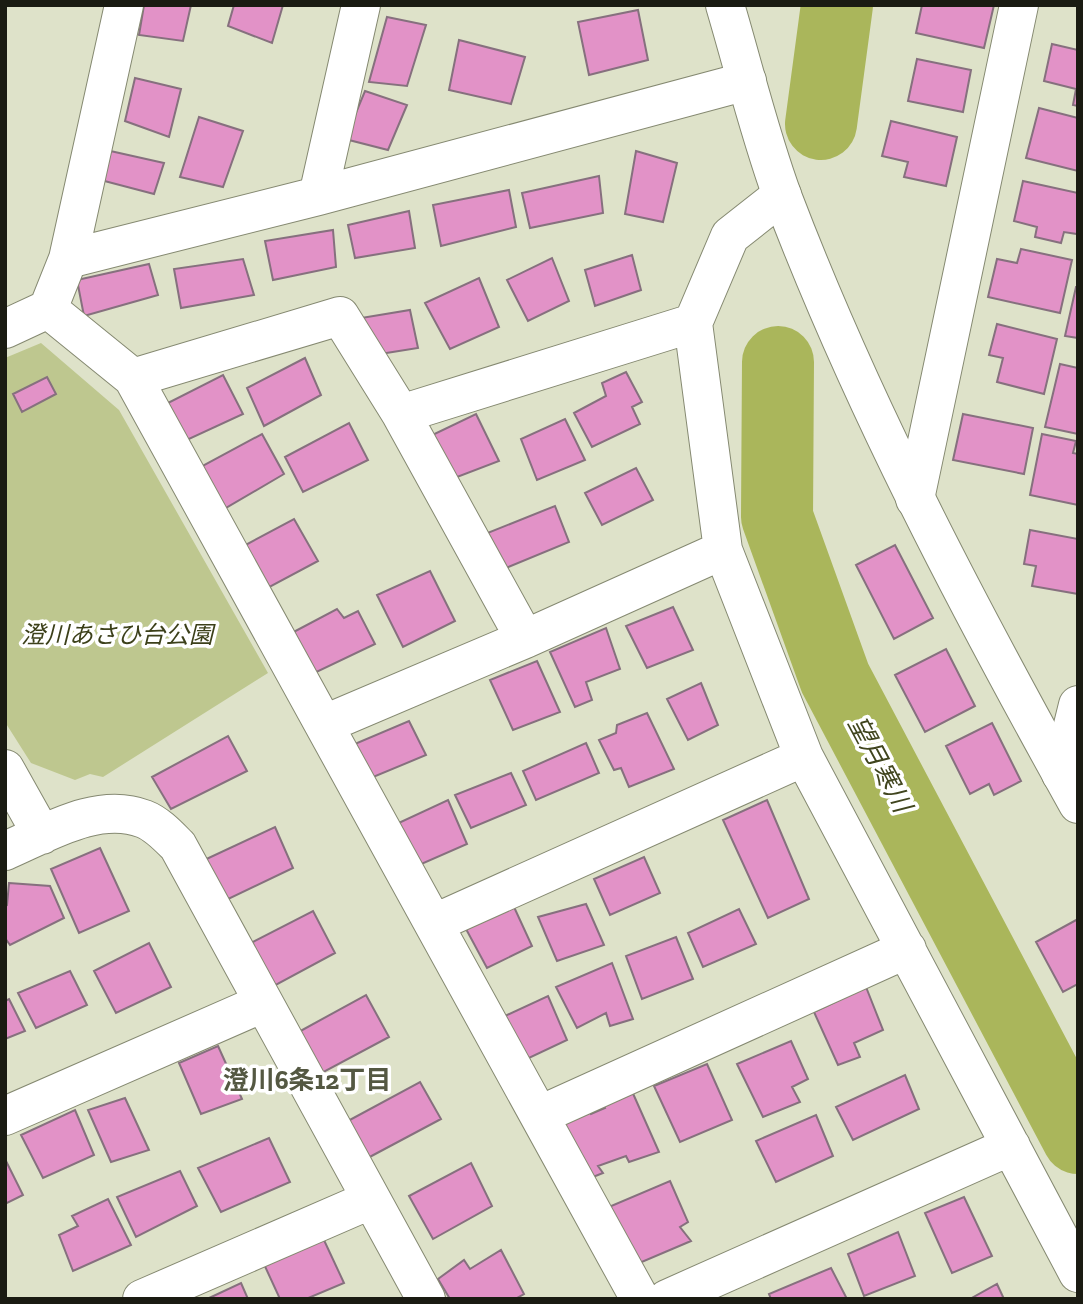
<svg xmlns="http://www.w3.org/2000/svg" width="1083" height="1304" font-family="'Zilla Slab','Noto Sans JP',serif">
  <style>
    .green { fill: #bec78f }
    .lines { fill: none; stroke-linecap: round; stroke-linejoin: round }
    .river { stroke: #aab65b; stroke-width: 72 }
    .building { fill: #e292c7; stroke: #86707e; stroke-width: 2 }
    .street-casing { stroke: #858971; stroke-width: 40 }
    .secondary-casing { stroke: #858971; stroke-width: 40 }
    .street { stroke: #fff; stroke-width: 38 }
    .secondary { stroke: #fff; stroke-width: 38 }
    .labels { text-anchor: middle; dominant-baseline: central; stroke-width: 7; stroke-linejoin: round; paint-order: stroke }
    .park-label { font-size: 24px; font-style: italic; fill: #3c401a; stroke: #fff }
    .water-label { font-size: 26px; font-style: italic; fill: #40451e; stroke: #fff }
    .neighbourhood-label { font-size: 26px; font-weight: bold; fill: #545842; stroke: #fff }
  </style>
  <rect width="100%" height="100%" fill="#dee2c9"/>
  <!-- green -->
  <path class="green" d="M41 343 119 410 268 673 103 777 90 774 75 780 31 763 5 722V358Z"/>
  <g class="lines">
    <!-- river -->
    <path class="river" d="M821 124 837 5
      M778 362 777 517 835 678 1078 1138"/>
  </g>
  <!-- building -->
  <path class="building" d="M144 5H191L183 41 139 35Z
    M234 5H283L272 43 228 26Z
    M922 5H994L984 48 916 33Z
    M638 10 648 60 589 75 578 22Z
    M387 17 426 25 407 86 369 82Z
    M459 40 525 57 511 104 449 90Z
    M1052 44 1078 50V106L1073 105 1076 89 1044 81Z
    M917 59 971 70 963 112 908 101Z
    M135 78 181 89 169 137 125 121Z
    M365 91 407 105 388 150 345 139Z
    M1039 108 1078 118V171L1026 158Z
    M199 117 243 131 223 187 180 177Z
    M891 121 957 137 946 186 904 177 908 162 882 156Z
    M97 148 164 163 154 194 93 178Z
    M636 151 677 163 663 222 625 214Z
    M599 176 603 213 530 228 522 193Z
    M1023 181 1078 193 1077 234 1064 232 1061 243 1035 237 1037 227 1014 221Z
    M509 190 516 227 441 246 433 205Z
    M409 211 415 248 355 258 348 225Z
    M333 230 336 267 273 280 265 241Z
    M1021 249 1072 260 1060 313 988 297 997 259 1017 263Z
    M632 255 641 290 595 306 585 270Z
    M552 258 569 301 528 321 507 280Z
    M243 259 254 295 181 308 174 269Z
    M149 264 158 295 84 316 77 280Z
    M479 278 499 327 450 349 425 303Z
    M1076 287H1078V338L1065 336Z
    M410 310 418 348 361 357 355 319Z
    M997 324 1057 339 1044 394 997 382 1003 358 989 355Z
    M305 358 321 395 264 426 247 388Z
    M1060 364 1078 368V434L1045 427Z
    M626 372 642 402 632 407 640 424 592 447 574 413 606 396 602 383Z
    M223 375 243 414 176 445 160 407Z
    M47 377 56 394 22 412 13 394Z
    M476 414 499 461 444 482 424 439Z
    M963 414 1033 428 1024 474 953 460Z
    M565 419 585 460 537 480 521 439Z
    M349 423 368 460 303 492 285 457Z
    M262 434 284 474 219 512 193 471Z
    M1042 434 1076 441 1073 453 1078 454V505L1030 495Z
    M636 468 653 500 602 525 585 493Z
    M555 506 569 542 501 570 485 534Z
    M294 519 318 561 262 591 240 548Z
    M1030 530 1078 539V594L1032 586 1036 566 1024 564Z
    M895 545 933 618 894 639 856 565Z
    M430 571 455 621 403 647 377 595Z
    M673 607 693 650 647 668 626 626Z
    M337 609 344 618 358 611 375 644 306 677 286 636Z
    M606 628 620 669 586 682 592 700 575 707 550 652Z
    M946 649 975 706 925 732 895 675Z
    M537 661 560 712 513 730 490 680Z
    M701 683 718 725 688 740 667 699Z
    M647 713 674 769 629 787 621 768 614 770 599 740 616 733 617 725Z
    M409 721 426 755 366 780 350 746Z
    M992 723 1021 781 994 795 989 784 970 794 946 746Z
    M228 736 247 771 171 809 152 777Z
    M586 743 599 773 536 800 523 771Z
    M511 773 526 805 471 828 455 795Z
    M448 800 467 844 410 869 390 827Z
    M767 800 809 899 768 918 723 820Z
    M275 827 293 868 222 902 200 862Z
    M100 848 129 911 79 933 51 869Z
    M644 857 660 893 610 915 594 879Z
    M9 883 50 886 64 918 10 945 5 938V906L7 905Z
    M586 904 604 945 557 961 538 917Z
    M514 907 532 946 487 968 466 929Z
    M739 909 756 944 703 967 688 933Z
    M313 911 335 953 272 987 247 945Z
    M1078 919V984L1063 992 1036 942Z
    M676 937 693 979 642 999 626 956Z
    M149 943 171 987 116 1013 94 971Z
    M612 963 633 1019 610 1026 606 1013 577 1028 556 987Z
    M70 971 87 1005 36 1028 18 993Z
    M866 987 883 1030 854 1043 860 1057 838 1065 814 1012Z
    M366 995 389 1037 318 1075 295 1034Z
    M548 996 567 1040 512 1066 492 1022Z
    M9 999 25 1031 5 1039V1001Z
    M791 1041 808 1079 792 1087 800 1102 763 1117 737 1064Z
    M218 1046 242 1099 201 1114 179 1063Z
    M707 1064 732 1120 680 1142 654 1086Z
    M905 1075 919 1109 853 1140 836 1107Z
    M420 1082 441 1119 364 1160 346 1122Z
    M631 1089 659 1152 629 1162 626 1156 598 1166 603 1173 568 1187 543 1130 586 1104 591 1114 605 1108 602 1101Z
    M125 1098 149 1150 111 1162 88 1110Z
    M75 1110 94 1155 43 1178 21 1135Z
    M816 1115 833 1156 776 1182 756 1141Z
    M269 1138 290 1182 221 1212 198 1168Z
    M5 1159 23 1195 5 1204Z
    M471 1163 492 1206 433 1239 409 1196Z
    M180 1171 197 1206 136 1237 117 1197Z
    M670 1181 688 1222 680 1227 691 1241 623 1270 597 1212Z
    M964 1197 992 1256 952 1273 925 1213Z
    M108 1199 131 1245 73 1271 59 1235 78 1226 72 1216Z
    M898 1232 915 1276 864 1296 848 1254Z
    M323 1238 344 1283 306 1299H280L263 1262Z
    M501 1250 524 1294 515 1299H450L438 1279 464 1260 470 1269Z
    M831 1268 847 1299H771L769 1294Z
    M241 1283 248 1299H207Z
    M997 1284 1004 1299H970Z"/>
  <g class="lines">
    <defs>
      <path id="street" d="M782 195 730 236 693 323 723 550 804 757 1078 1273
        M318 196 361 5
        M68 259 124 5
        M48 309 133 378 640 1299
        M5 329 48 309 68 259 318 196 747 81
        M133 378 340 316 401 414 525 639
        M401 414 693 323
        M915 499 1019 5
        M325 724 525 639 723 550
        M5 769 42 835
        M1061 774 1078 705
        M5 851C47 833 98 801 144 819 157 824 168 836 178 846L426 1299
        M435 923 804 757
        M540 1115 907 949
        M5 1116 263 1003
        M142 1299 370 1200
        M667 1299 1011 1146"/>
      <path id="secondary" d="M725 5C744 69 760 136 783 198 863 408 969 608 1078 804"/>
    </defs>
    <!-- street casing -->
    <use href="#street" class="street-casing"/>
    <!-- secondary casing -->
    <use href="#secondary" class="secondary-casing"/>
    <!-- street -->
    <use href="#street" class="street"/>
    <!-- secondary -->
    <use href="#secondary" class="secondary"/>
  </g>
  <g class="labels">
    <!-- park labels -->
    <g class="park-label">
      <text x="117" y="634">澄川あさひ台公園</text>
    </g>
    <!-- water labels -->
    <g class="water-label">
      <text transform="translate(880 764) rotate(62)">望月寒川</text>
    </g>
    <!-- neighbourhood labels -->
    <g class="neighbourhood-label">
      <text x="307" y="1080">澄川6条12丁目</text>
    </g>
  </g>
  <!-- border -->
  <rect width="1083" height="1304" fill="none" stroke="#1a1b12" stroke-width="14"/>
</svg>
